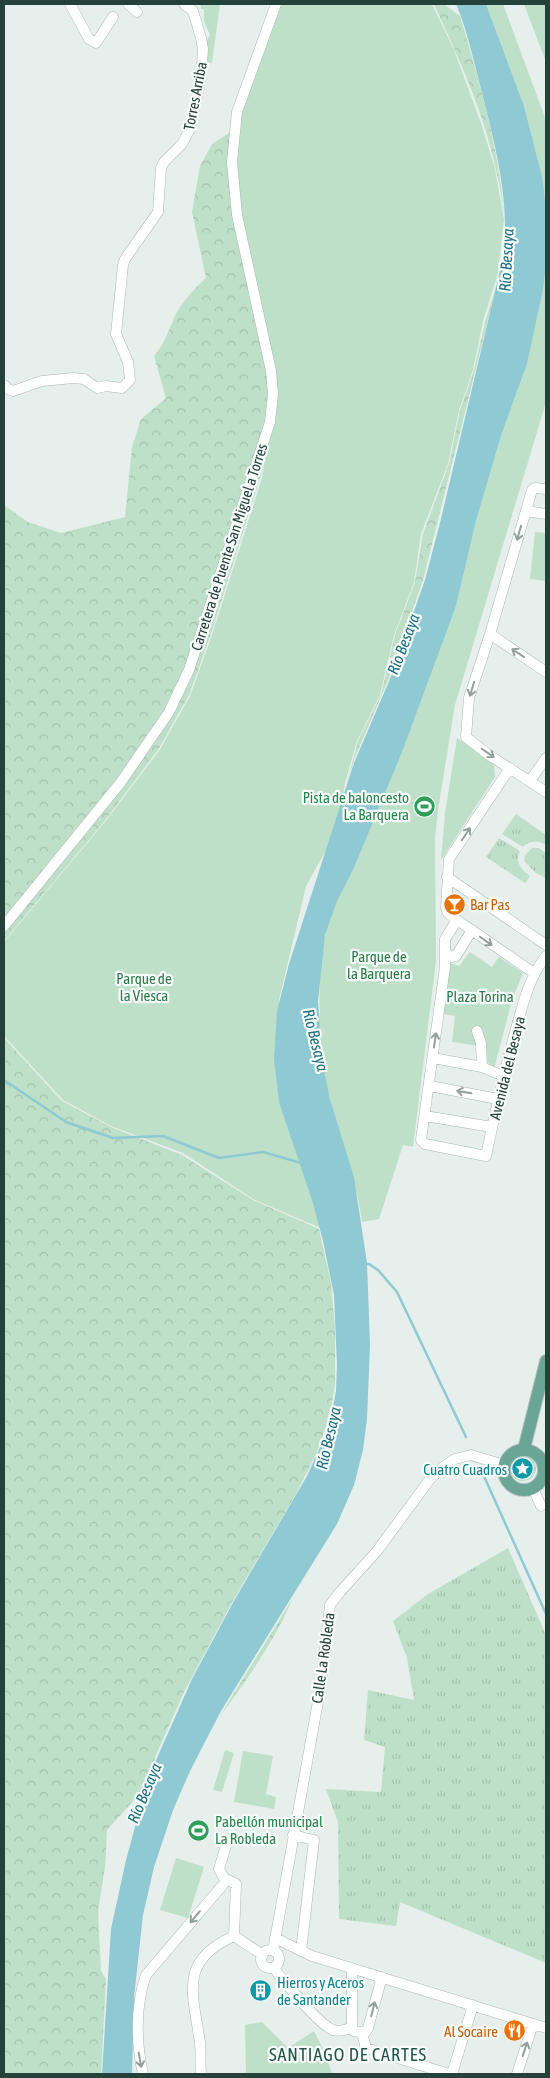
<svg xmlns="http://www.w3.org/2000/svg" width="550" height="2078" font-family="'Asap Condensed',sans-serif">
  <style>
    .grass { fill: url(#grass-tufts) }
    .forest { fill: url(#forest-crowns) }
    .park { fill: #bfe0c8 }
    .water { fill: #8ec9d4 }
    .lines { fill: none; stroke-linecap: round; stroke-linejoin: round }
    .stream { stroke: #8ec9d4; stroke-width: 2.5 }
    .minor-casing { stroke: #a8b8b2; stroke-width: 11 }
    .major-casing { stroke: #c2cac8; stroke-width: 14 }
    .minor { stroke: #fff; stroke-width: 10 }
    .major { stroke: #6aa596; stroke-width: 12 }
    .oneway { stroke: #92a09c }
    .labels { text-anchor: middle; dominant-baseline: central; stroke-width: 4.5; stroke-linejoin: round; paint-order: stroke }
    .street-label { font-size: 15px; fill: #24423a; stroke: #f7fbf9 }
    .leisure-label { font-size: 15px; fill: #27864d; stroke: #f7fbf9; text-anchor: end }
    .food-label { font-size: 15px; fill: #c56008; stroke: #f7fbf9; text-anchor: start }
    .park-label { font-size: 15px; fill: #2d7a4b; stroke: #f7fbf9 }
    .culture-label { font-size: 15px; fill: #0d838f; stroke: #f7fbf9; text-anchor: end }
    .water-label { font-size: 16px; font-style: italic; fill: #1c6f80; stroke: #f7fbf9 }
    .quarter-label { font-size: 18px; letter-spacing: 1px; fill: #1f5548; stroke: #f7fbf9 }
  </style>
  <defs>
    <pattern id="grass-tufts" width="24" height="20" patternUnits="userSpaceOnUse" patternTransform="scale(1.25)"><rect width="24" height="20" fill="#bfe0c8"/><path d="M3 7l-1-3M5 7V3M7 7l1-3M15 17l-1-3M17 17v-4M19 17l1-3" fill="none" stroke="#a4c1ad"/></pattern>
    <pattern id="forest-crowns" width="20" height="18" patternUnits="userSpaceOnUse" patternTransform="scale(1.25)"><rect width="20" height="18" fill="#bfe0c8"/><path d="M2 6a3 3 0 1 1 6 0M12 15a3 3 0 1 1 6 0" fill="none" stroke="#a4c1ad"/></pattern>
  </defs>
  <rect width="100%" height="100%" fill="#e6efeb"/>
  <!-- grass -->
  <path class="grass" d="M516 814 546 835V845C538 840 530 840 523 847L502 834Z
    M499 838 520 851C515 863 521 869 530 876L525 883 486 857Z
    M532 848H539L546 853V878L536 873 524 861 525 855Z
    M510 1468a13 13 0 1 1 26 0a13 13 0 1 1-26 0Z
    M508 1548 546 1635V1963L400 1902 396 1926 339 1919 338 1822 326 1789 381 1792 385 1747 364 1740 368 1690 414 1700 407 1658 393 1621 428 1594Z"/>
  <!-- forest -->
  <path class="forest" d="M434 4H444L460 16C478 76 500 153 504 215 502 200 500 185 496 170 484 112 458 57 434 4Z
    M246 126 275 430 211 634 189 695 158 750 103 823 4 941V505L28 522 61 533 125 517 132 447 141 419 166 398 154 356C164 344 168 332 174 318 181 303 194 289 206 278L192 212 200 166 212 144 229 133Z
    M498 280 423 580 389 678 355 757 345 790 358 741 381 695 395 635 415 582 423 534 449 464 460 410 474 370 485 322Z
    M4 1038 62 1101 111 1127 182 1155 253 1200 319 1229 331 1283 335 1329V1386L329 1418 317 1452 296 1494 234 1599 184 1692 156 1755 144 1789 107 1830 105 1867 98 1911 101 1971 106 1979 101 2074H4Z
    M293 1598C274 1642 246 1681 218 1719Z"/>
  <!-- park -->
  <path class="park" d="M201 4H220L212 63 204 62 205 44 210 35 204 21V9H201Z
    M279 4H432L454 50 482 126 495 169 504 220 498 273 483 321 473 370 459 410 448 464 421 534 414 582 394 635 380 695 357 741 345 783 338 829 306 886 279 1000 284 1044 330 1232 253 1199 183 1153 111 1126 63 1100 4 1036V942L104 823 159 751 190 696 212 635 262 478 277 390 243 225 236 154 241 113Z
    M486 4H503L546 120V211L543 180 524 106Z
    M524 4H546V62Z
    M546 265V402L455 705 438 810 435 839 436 961 413 1147 403 1145 379 1219 362 1222C354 1161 327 1105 318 1045 317 1038 320 1030 320 1023 319 994 319 964 325 936 329 913 342 890 353 870L456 606 476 521 501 436 527 364Z
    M535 532 546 533V581L530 579Z
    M457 738 494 763 495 777 441 860 445 813Z
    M470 952 492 967 499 957 523 973 512 1000 494 1069 487 1061 485 1047 452 1042 455 1016 444 1014 450 963 459 966Z
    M225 1750 234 1753 222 1792 213 1790Z
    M243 1751 273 1756 266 1794 276 1797 274 1809 234 1802Z
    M176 1858 204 1867 188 1918 160 1910Z
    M262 2022 288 2048 314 2031 326 2055 332 2074H246L245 2025Z"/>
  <!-- water -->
  <path class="water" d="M456 4H486L524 106 543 180 546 211V265L543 289 527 364 501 436 476 521 456 606 402 752 353 870 337 901 325 935 318 1001 320 1025 318 1043 330 1099 354 1177 367 1263 370 1345 367 1419 363 1450 354 1485 337 1524 221 1711 190 1771 173 1810 154 1867 143 1915 134 1997 132 2074H102L111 1929 126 1860 149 1776 192 1679 235 1599 307 1476 322 1443 332 1413 336 1391 337 1365 334 1295 323 1241 313 1203 279 1102 274 1059 277 1011 289 964 354 763 390 679 425 580 441 519 503 258C511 200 494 141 480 85 473 58 467 30 456 4Z"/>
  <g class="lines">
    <!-- stream -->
    <path class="stream" d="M4 1080 66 1122 113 1138 163 1136 219 1158 263 1152 301 1163
      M364 1264H369L378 1270 397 1292 466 1437
      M483 1474 546 1614"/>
    <defs>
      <path id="minor" d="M70 4 89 39 96 43 113 17
        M128 4 137 12
        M4 385 8 389 13 391 42 381 73 378 84 379 97 388 106 386 122 388 130 380 128 362 116 334 123 265 125 259 158 212 161 168 164 162 182 144 190 129 201 78 203 49 201 38 193 11 184 4
        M546 489 535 488 532 490 490 634 469 698 466 737 486 753 546 792
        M526 511 546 514
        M490 634 546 672
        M510 768 449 859 446 908 448 913 457 920 534 973
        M530 781 546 758
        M447 877 546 945
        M457 920 445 939V967L421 1140 425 1144 486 1156C495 1113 504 1071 516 1029 523 1003 529 978 546 956
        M4 926 121 782 169 712 189 670 270 422 273 394 271 371 237 215 232 162 237 112 276 4
        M445 952 452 957 456 956 472 930
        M477 1031 481 1043 482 1067
        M433 1058 482 1067 503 1076
        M430 1086 498 1099
        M425 1116 492 1127
        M533 1488 541 1506
        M293 1835 314 1840 301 1951
        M228 1839 219 1869 224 1878 236 1884 234 1936
        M234 1936 263 1955
        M275 1938 312 1956 546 2028
        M261 1959a9 9 0 1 1 18 0a9 9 0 1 1-18 0Z
        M273 1951 321 1685 330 1605 340 1592 377 1551 430 1479 443 1467 455 1459 471 1455 504 1465
        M274 1967 278 1974C291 1988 317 2023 333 2030 339 2032 346 2030 352 2027
        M352 1969V2027L354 2031 365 2033 368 2028 382 1977
        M362 2033 366 2048 449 2074
        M143 2074C136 2043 135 2006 146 1975L227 1880
        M201 2074C200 2064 201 2054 200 2043 193 1993 178 1961 234 1936
        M452 2074 473 2005
        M517 2074 533 2024"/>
      <path id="major" d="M524 1449 546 1361
        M504 1470a20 20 0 1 1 40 0a20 20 0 1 1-40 0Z"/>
    </defs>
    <!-- minor casing -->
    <use href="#minor" class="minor-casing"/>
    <!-- major casing -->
    <use href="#major" class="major-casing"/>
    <!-- minor -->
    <use href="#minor" class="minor"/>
    <!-- major -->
    <use href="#major" class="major"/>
  </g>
  <!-- one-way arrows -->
  <defs><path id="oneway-shaft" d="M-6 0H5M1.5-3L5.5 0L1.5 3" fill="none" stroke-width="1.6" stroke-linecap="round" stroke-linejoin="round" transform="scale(1.25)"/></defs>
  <g class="oneway">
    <use href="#oneway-shaft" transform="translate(519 533) rotate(106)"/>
    <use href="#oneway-shaft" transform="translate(518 653) rotate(-146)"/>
    <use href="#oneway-shaft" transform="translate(472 689) rotate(107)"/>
    <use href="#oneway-shaft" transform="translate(488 753) rotate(35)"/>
    <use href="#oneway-shaft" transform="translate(466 834) rotate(-56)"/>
    <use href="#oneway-shaft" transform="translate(486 941) rotate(35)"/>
    <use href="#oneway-shaft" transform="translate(435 1040) rotate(-82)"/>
    <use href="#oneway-shaft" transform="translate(464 1092) rotate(-170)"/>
    <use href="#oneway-shaft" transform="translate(195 1917) rotate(130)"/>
    <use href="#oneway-shaft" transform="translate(373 2009) rotate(-76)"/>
    <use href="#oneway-shaft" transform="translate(525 2049) rotate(-72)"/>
    <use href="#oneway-shaft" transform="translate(140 2060) rotate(80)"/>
  </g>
  <!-- icons -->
  <defs>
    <symbol id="stadium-disc" viewBox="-11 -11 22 22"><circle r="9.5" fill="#2e9e5b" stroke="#f7fbf9"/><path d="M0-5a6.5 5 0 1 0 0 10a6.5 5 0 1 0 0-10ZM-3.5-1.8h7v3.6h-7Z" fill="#fff"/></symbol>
    <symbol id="bar-disc" viewBox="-11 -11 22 22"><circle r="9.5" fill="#e8710a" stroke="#f7fbf9"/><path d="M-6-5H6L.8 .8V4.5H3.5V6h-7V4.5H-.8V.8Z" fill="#fff"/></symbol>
    <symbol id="sight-disc" viewBox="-11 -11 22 22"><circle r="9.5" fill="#0f9aa8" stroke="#f7fbf9"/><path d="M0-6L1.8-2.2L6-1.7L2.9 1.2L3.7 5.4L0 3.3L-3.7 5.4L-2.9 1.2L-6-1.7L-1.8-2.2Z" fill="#fff"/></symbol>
    <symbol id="building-disc" viewBox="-11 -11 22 22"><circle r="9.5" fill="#0f9aa8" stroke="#f7fbf9"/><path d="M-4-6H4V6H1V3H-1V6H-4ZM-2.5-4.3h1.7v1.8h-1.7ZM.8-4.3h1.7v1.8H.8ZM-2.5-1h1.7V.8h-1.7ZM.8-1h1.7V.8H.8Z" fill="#fff"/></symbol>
    <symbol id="restaurant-disc" viewBox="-11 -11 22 22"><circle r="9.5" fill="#e8710a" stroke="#f7fbf9"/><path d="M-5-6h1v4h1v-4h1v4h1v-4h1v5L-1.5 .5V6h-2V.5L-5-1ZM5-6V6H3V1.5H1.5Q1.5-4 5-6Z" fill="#fff"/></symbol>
  </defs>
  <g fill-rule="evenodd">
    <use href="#stadium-disc" x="412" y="794" width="25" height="25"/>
    <use href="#bar-disc" x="442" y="892" width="25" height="25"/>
    <use href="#sight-disc" x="510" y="1456" width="25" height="25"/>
    <use href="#stadium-disc" x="186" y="1818" width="25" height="25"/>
    <use href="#building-disc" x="248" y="1978" width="25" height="25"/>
    <use href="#restaurant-disc" x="502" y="2018" width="25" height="25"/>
  </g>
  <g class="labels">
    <!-- street labels -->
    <g class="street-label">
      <text transform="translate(195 96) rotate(-79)">Torres Arriba</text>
      <text transform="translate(229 547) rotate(-72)">Carretera de Puente San Miguel a Torres</text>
      <text transform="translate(507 1068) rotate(-76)">Avenida del Besaya</text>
      <text transform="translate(323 1658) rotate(-82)">Calle La Robleda</text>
    </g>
    <!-- leisure labels -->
    <g class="leisure-label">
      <text x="409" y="797">Pista de baloncesto<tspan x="409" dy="17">La Barquera</tspan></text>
      <text x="215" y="1821" text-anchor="start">Pabellón municipal<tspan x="215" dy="17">La Robleda</tspan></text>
    </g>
    <!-- food labels -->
    <g class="food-label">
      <text x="470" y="904">Bar Pas</text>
      <text x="498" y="2031" text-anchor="end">Al Socaire</text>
    </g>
    <!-- park labels -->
    <g class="park-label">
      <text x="379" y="956">Parque de<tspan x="379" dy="17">la Barquera</tspan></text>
      <text x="144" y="978">Parque de<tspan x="144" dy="17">la Viesca</tspan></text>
      <text x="480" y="996">Plaza Torina</text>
    </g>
    <!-- culture labels -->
    <g class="culture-label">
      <text x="507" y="1469">Cuatro Cuadros</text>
      <text x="277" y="1982" text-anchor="start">Hierros y Aceros<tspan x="277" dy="17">de Santander</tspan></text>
    </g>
    <!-- water labels -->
    <g class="water-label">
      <text transform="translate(506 260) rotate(-87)">Río Besaya</text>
      <text transform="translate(403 644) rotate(-69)">Río Besaya</text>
      <text transform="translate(316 1040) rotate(76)">Río Besaya</text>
      <text transform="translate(328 1438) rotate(-77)">Río Besaya</text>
      <text transform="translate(144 1793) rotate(-67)">Río Besaya</text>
    </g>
    <!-- quarter labels -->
    <g class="quarter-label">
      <text x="348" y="2054">SANTIAGO DE CARTES</text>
    </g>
  </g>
  <!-- border -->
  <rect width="550" height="2078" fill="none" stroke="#24423a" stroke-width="10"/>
</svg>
